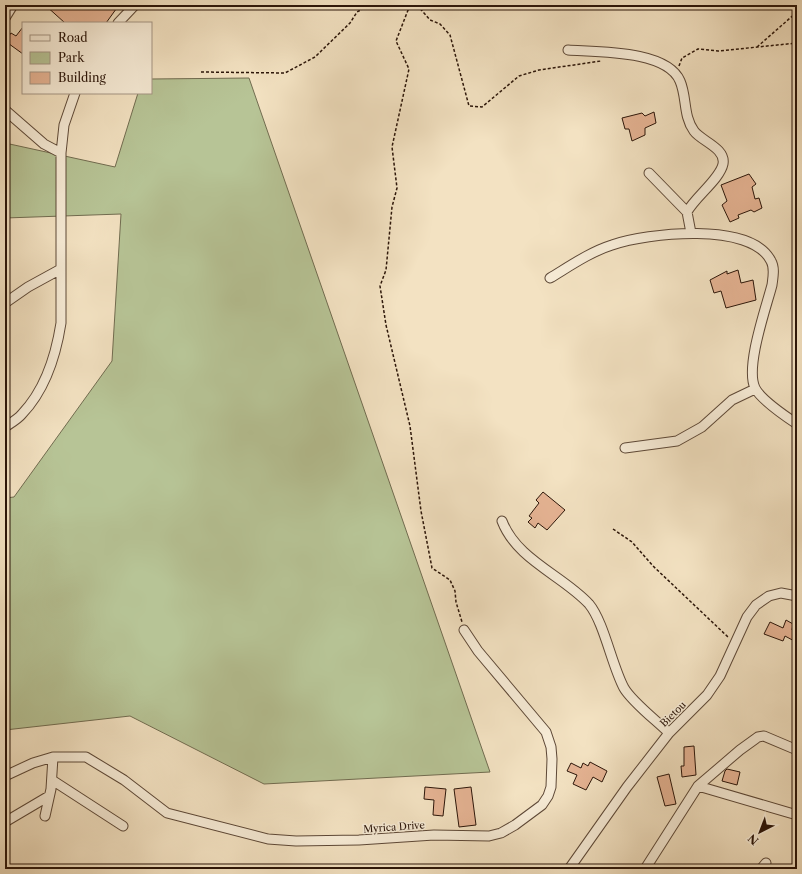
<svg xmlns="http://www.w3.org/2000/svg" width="802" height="874" font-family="'Libre Caslon Text',serif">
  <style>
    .green { fill: #b7c496; stroke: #716c50 }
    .building { fill: #e6b494; stroke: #2b1509 }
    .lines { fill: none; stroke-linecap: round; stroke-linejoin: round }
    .minor-casing { stroke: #5d4837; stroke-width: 11 }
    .path { stroke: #2b1509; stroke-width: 1.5; stroke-dasharray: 3 2; stroke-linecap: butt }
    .minor { stroke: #f7ecd7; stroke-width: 9 }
    .labels { text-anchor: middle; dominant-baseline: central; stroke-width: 3; stroke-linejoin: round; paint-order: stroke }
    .street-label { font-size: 10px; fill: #2b1509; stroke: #f7ecd7 }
  </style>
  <rect width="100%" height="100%" fill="#f3e2c2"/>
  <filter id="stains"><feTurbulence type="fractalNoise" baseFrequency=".005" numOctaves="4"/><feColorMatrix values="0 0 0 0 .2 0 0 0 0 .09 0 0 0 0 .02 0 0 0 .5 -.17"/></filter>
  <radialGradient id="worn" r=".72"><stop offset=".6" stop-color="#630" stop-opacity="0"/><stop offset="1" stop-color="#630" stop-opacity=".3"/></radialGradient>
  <!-- green -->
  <path class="green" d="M249 78 490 772 264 784 130 716 5 730V498L14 497 112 361 121 214 5 218V143L115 167 138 93H151V79Z"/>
  <!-- building -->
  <path class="building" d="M45 5H119L106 23H65Z
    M23 27V54L5 41 11 33 16 36Z
    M654 112 656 123 645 128V135L632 141 629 129H625L622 118 642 113 645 116Z
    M749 174 756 184 752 187 755 199 759 198 762 208 754 212 751 210 738 215 739 218 730 222 722 205 727 201 721 185Z
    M738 270 741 283 753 280 756 300 726 308 721 291 714 293 710 280 727 271V274Z
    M543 492 565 510 547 530 538 523 535 528 528 522 532 518 529 516 539 503 536 500Z
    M786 620 793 624 792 630 797 632 796 642 785 636 783 641 764 634 770 622 783 628Z
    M694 746 696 775 682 777 681 766H684V747Z
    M590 762 607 771 602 782 593 777 586 790 573 784 577 775 567 771 571 763 581 768 583 763 588 766Z
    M727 769 740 772 737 785 722 781 725 771Z
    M669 774 676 804 665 806 657 777Z
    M425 787 446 789 443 816 433 815 434 800 424 799Z
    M471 787 476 825 459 827 454 789Z"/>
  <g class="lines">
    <defs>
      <path id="minor" d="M5 18 13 5
        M118 23 135 5
        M568 50C597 52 667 50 680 81 687 97 683 116 694 131 701 141 726 148 723 164 720 179 695 197 687 212L691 233
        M5 110 44 144 61 153
        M649 173 687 212
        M550 278C570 266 590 252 612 245 647 233 751 221 771 261 775 268 773 277 772 285 766 308 745 367 755 388 761 400 785 416 797 424
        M5 303 28 287 59 270
        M5 427C11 423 18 419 22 414 45 390 56 355 61 323V153L64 125 75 93
        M625 448 677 441 702 427 732 400 755 389
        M502 521C517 560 562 575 589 604 604 622 612 666 624 688 632 702 657 721 669 733
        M5 776 33 763 53 757H86L124 780 167 813 268 839 296 841 359 840 434 835 489 836 501 833 515 825 542 805 548 796 551 787 552 759 551 747 546 732 478 651 464 630
        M52 780 123 826
        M698 786 797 815
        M45 816 51 789 53 757
        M5 822 49 796
        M569 869 627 787 669 733 707 695 720 676 747 617 756 605 769 596 781 593 797 596
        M645 869 698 786 740 750 758 737 764 736 797 750
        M761 869 766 863"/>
    </defs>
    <!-- minor casing -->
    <use href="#minor" class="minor-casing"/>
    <!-- path -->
    <path class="path" d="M410 5 396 41 409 69 392 147 397 188 392 207 386 270 380 286 386 325 410 426 421 511 432 568 450 580 455 591 456 602 462 622
      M417 5 430 20 440 24 450 35 469 106 482 107 519 76 539 70 601 61
      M757 47 797 12
      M679 66 682 58 698 49 718 51 797 43
      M201 72 285 73 315 57 350 23 357 12 370 5
      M613 529 632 542 653 566 728 637"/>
    <!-- minor -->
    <use href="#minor" class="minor"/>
  </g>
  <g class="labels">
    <!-- street labels -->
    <g class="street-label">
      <text transform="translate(673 714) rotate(-45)">Bietou</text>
      <text transform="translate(394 827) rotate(-4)">Myrica Drive</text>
    </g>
  </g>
  <!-- margin -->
  <rect width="802" height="874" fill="none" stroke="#f3e2c2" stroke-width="20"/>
  <rect x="6" y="6" width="790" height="862" fill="none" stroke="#2b1509" stroke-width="2"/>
  <rect x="10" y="10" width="782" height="854" fill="none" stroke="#2b1509"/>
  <!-- legend -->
  <rect x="22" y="22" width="130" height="72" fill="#f7ecd7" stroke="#a59685"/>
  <rect x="30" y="35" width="20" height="6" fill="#f7ecd7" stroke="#a59685"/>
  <text x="58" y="42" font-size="12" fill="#2b1509">Road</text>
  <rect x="30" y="52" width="20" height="12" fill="#b7c496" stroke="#a59685"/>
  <text x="58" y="62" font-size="12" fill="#2b1509">Park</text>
  <rect x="30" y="72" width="20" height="12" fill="#e6b494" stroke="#a59685"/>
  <text x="58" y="82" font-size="12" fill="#2b1509">Building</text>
  <!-- north arrow -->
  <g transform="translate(760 832) rotate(222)" stroke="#f7ecd7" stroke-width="3" paint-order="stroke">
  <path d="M0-3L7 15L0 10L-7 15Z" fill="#2b1509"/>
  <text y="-6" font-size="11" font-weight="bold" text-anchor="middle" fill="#2b1509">N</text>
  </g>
  <rect width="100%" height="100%" filter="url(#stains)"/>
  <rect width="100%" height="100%" fill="url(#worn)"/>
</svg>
